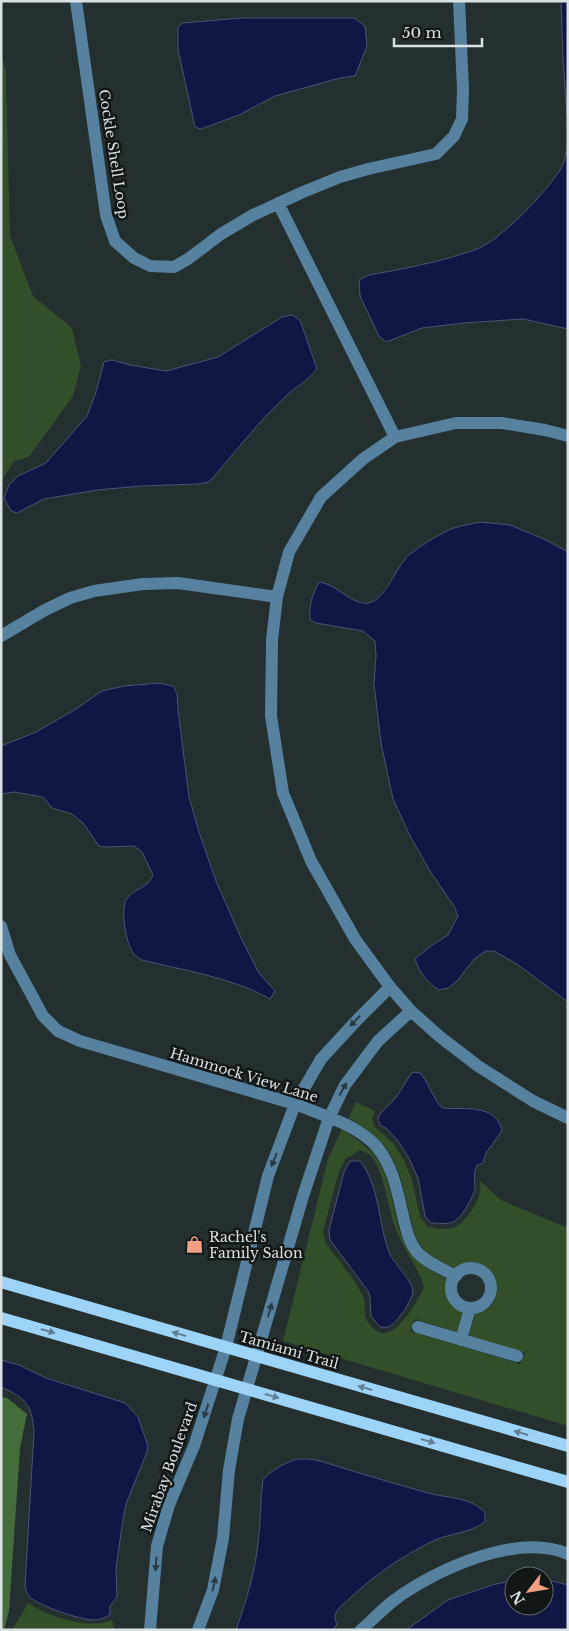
<svg xmlns="http://www.w3.org/2000/svg" width="569" height="1631" font-family="'Libre Baskerville',serif">
  <style>
    .green { fill: #324f2a; fill-rule: evenodd }
    .forest { fill: #456d3c }
    .water { fill: #111745; stroke: #4d5474 }
    .lines { fill: none; stroke-linecap: round; stroke-linejoin: round }
    .minor { stroke: #56829f; stroke-width: 12 }
    .major { stroke: #9ed3f8; stroke-width: 12 }
    .oneway { fill: #293c47 }
    .oneway2 { fill: #5f7e93 }
    .labels { text-anchor: middle; dominant-baseline: central; stroke-width: 5; stroke-linejoin: round; paint-order: stroke }
    .street-label { font-size: 14px; fill: #dae1e2; stroke: #111617 }
    .poi-label { font-size: 14px; fill: #dae1e2; stroke: #111617; text-anchor: start }
  </style>
  <rect width="100%" height="100%" fill="#242f30"/>
  <!-- green -->
  <path class="green" d="M1 54 6 71 10 236 33 296 72 328 81 366 73 396 29 457 14 461 1 482Z
    M356 1102 375 1111 372 1119 375 1127 394 1144 404 1160 412 1180 420 1217 428 1227C436 1229 447 1230 455 1227 466 1222 477 1204 480 1192 481 1189 480 1184 480 1181L501 1200 568 1228V1426L283 1341 328 1159 342 1129C355 1138 368 1146 377 1159 384 1169 387 1180 390 1191 402 1238 399 1257 447 1279 444 1295 448 1305 462 1313L457 1332 415 1319 410 1331 520 1364 525 1353 469 1336 475 1314C517 1306 492 1243 455 1268 444 1263 431 1257 422 1248 415 1240 414 1229 411 1219 405 1197 402 1172 389 1153 379 1137 364 1127 349 1118ZM359 1150C362 1151 368 1153 370 1155 382 1165 389 1209 394 1225 402 1248 418 1265 424 1288 417 1301 392 1349 373 1328 371 1325 367 1322 366 1319 363 1312 367 1303 363 1296 355 1279 336 1257 325 1242L323 1232 339 1171 346 1158 352 1156Z
    M28 1603C51 1617 87 1630 112 1620L115 1630H12Z"/>
  <!-- forest -->
  <path class="forest" d="M1 1397 7 1398 27 1414 20 1448 9 1611 4 1630H1Z"/>
  <!-- water -->
  <path class="water" d="M561 1H568V128L563 59Z
    M242 18H354L365 26 367 46 355 76 340 78 275 96 239 115 201 129 195 127 178 50V27L183 23Z
    M568 144V329L523 319 464 323 422 328 386 342 379 336 360 296 359 280 369 275C403 269 445 261 477 249 501 240 546 192 560 170 565 163 566 152 568 144Z
    M292 315 300 320 317 369C308 381 295 387 285 397 257 423 234 454 209 482L198 484 141 486 97 490 44 499 17 513 11 511 4 498 9 485 18 476 46 463 87 416 96 392 104 362 112 360 130 365 166 371 218 357 282 317Z
    M480 522 510 525 546 540 568 552V1002L517 964 494 951H486L474 959 457 981 448 988 439 990C427 982 419 972 415 959L431 946 448 935 458 916 454 906 432 874 411 838 393 799 381 743 374 684 376 656 375 641 363 631 316 623 310 620C309 605 312 595 319 582 336 584 346 600 363 603 382 607 395 570 406 558 413 550 444 531 454 528 463 525 472 524 480 522Z
    M159 683 173 686 177 694 178 710 189 797 199 832 216 881 242 940 259 973 275 991 270 999C234 978 182 970 142 960 139 958 135 956 133 953 126 943 119 907 128 897 137 887 147 889 153 875L142 852 134 846 108 847 99 846 83 823 72 814 52 808 43 797 14 792 1 794V746L36 732 76 709 102 691 124 686Z
    M413 1072 420 1073C429 1083 432 1097 442 1108 464 1110 496 1103 502 1131L486 1153 483 1163 477 1165C473 1173 475 1179 475 1188 474 1196 462 1217 455 1221 448 1225 438 1223 431 1223L425 1216 418 1178 409 1158 398 1141 386 1128 380 1125 378 1118C382 1109 391 1105 397 1096 403 1088 406 1080 413 1072Z
    M350 1161H360C380 1186 378 1223 389 1252 393 1263 413 1281 413 1291 413 1299 396 1325 388 1327 386 1328 382 1327 380 1327L371 1316 370 1297 368 1291 330 1240 329 1230 344 1172Z
    M1 1360 19 1365 46 1378 125 1403 138 1417 148 1446 147 1452 126 1504 123 1519 116 1568 117 1597 110 1606V1615C104 1618 100 1620 94 1620 81 1620 39 1606 30 1597 27 1594 26 1591 25 1586L34 1432C32 1405 26 1398 1 1387Z
    M296 1459H310L320 1461C356 1472 392 1483 428 1493 446 1498 472 1497 485 1513V1521C477 1531 449 1534 435 1540 405 1554 373 1576 349 1599 345 1603 338 1608 336 1613 334 1616 335 1620 337 1624L333 1630H236C246 1602 255 1572 258 1543 261 1522 260 1500 263 1480 271 1470 285 1463 296 1459Z
    M544 1579 568 1585V1630H406L448 1600 492 1585 514 1580V1606H544Z"/>
  <g class="lines">
    <!-- minor -->
    <path class="minor" d="M76 1 106 215 115 241 134 258 150 266 174 267 188 259 221 234 253 215 303 192 340 177 368 169 436 154 454 136 462 119 463 89 459 1
      M278 203 395 437
      M568 436 545 430 502 423H456L395 437 363 459 321 497 289 552 277 597 272 640 271 716 283 793 311 861 355 939 390 987 411 1011 439 1036 478 1066 533 1101 568 1118
      M1 636 45 610 70 598 94 591 143 584 178 583 277 597
      M1 926 10 955 43 1016 58 1031 80 1041 295 1104C322 1115 356 1124 376 1146 394 1167 398 1195 404 1220 407 1231 409 1243 417 1252 427 1263 443 1269 456 1276
      M451 1288a20 20 0 1 1 40 0a20 20 0 1 1-40 0Z
      M418 1327 517 1356
      M461 1340 470 1308
      M150 1630 157 1546 169 1505 194 1446 226 1347 268 1176 295 1104 321 1059 358 1019 390 987
      M198 1630 213 1590 223 1538 229 1470 238 1419 303 1196 329 1118 345 1085 378 1041 411 1011
      M361 1630C372 1620 382 1610 393 1601 434 1570 517 1532 568 1554"/>
    <!-- major -->
    <path class="major" d="M1 1282 568 1446
      M1 1318 568 1482"/>
  </g>
  <!-- one-way arrows -->
  <defs><path id="oneway-solid" d="M-6-.8H1V-3.2L6.5 0L1 3.2V.8H-6Z" transform="scale(1.25)"/></defs>
  <g class="oneway">
    <use href="#oneway-solid" transform="translate(355 1021) rotate(134)"/>
    <use href="#oneway-solid" transform="translate(343 1089) rotate(-61)"/>
    <use href="#oneway-solid" transform="translate(274 1160) rotate(111)"/>
    <use href="#oneway-solid" transform="translate(270 1310) rotate(-74)"/>
    <use href="#oneway-solid" transform="translate(206 1411) rotate(108)"/>
    <use href="#oneway-solid" transform="translate(156 1564) rotate(94)"/>
    <use href="#oneway-solid" transform="translate(214 1584) rotate(-78)"/>
  </g>
  <g class="oneway2">
    <use href="#oneway-solid" transform="translate(48 1331) rotate(16)"/>
    <use href="#oneway-solid" transform="translate(179 1334) rotate(-164)"/>
    <use href="#oneway-solid" transform="translate(365 1388) rotate(-164)"/>
    <use href="#oneway-solid" transform="translate(272 1396) rotate(16)"/>
    <use href="#oneway-solid" transform="translate(521 1433) rotate(-164)"/>
    <use href="#oneway-solid" transform="translate(428 1441) rotate(16)"/>
  </g>
  <!-- icons -->
  <defs>
    <symbol id="shop-bare" viewBox="-9 -9 18 18"><path d="M-5-2.5h2.3a2.7 3.5 0 0 1 5.4 0H5L5.5 6h-11ZM-1.5-2.5h3a1.5 2.3 0 0 0-3 0Z" fill="#f39f82" stroke="#111617" stroke-width="2.5" paint-order="stroke"/></symbol>
  </defs>
  <g fill-rule="evenodd">
    <use href="#shop-bare" x="182" y="1232" width="25" height="25"/>
  </g>
  <g class="labels">
    <!-- street labels -->
    <g class="street-label">
      <text transform="translate(114 154) rotate(81)">Cockle Shell Loop</text>
      <text transform="translate(244 1075) rotate(17)">Hammock View Lane</text>
      <text transform="translate(289 1350) rotate(16)">Tamiami Trail</text>
      <text transform="translate(169 1467) rotate(-70)">Mirabay Boulevard</text>
    </g>
    <!-- poi labels -->
    <g class="poi-label">
      <text x="209" y="1237">Rachel's<tspan x="209" dy="16">Family Salon</tspan></text>
    </g>
  </g>
  <!-- border -->
  <rect width="569" height="1631" fill="none" stroke="#dae1e2" stroke-width="5"/>
  <!-- north arrow -->
  <g transform="translate(529 1591) rotate(239)"><circle r="24" fill="#111617" stroke="#616768"/>
  <path d="M0-4L9 19L0 12L-9 19Z" fill="#f39f82"/>
  <text y="-8" font-size="14" font-weight="bold" text-anchor="middle" fill="#dae1e2">N</text>
  </g>
  <!-- scale -->
  <path d="M394 38v8h88v-8" fill="none" stroke="#dae1e2" stroke-width="2.5"/>
  <text x="402" y="38" font-size="15" fill="#dae1e2" stroke="#111617" stroke-width="4" paint-order="stroke">50 m</text>
</svg>
